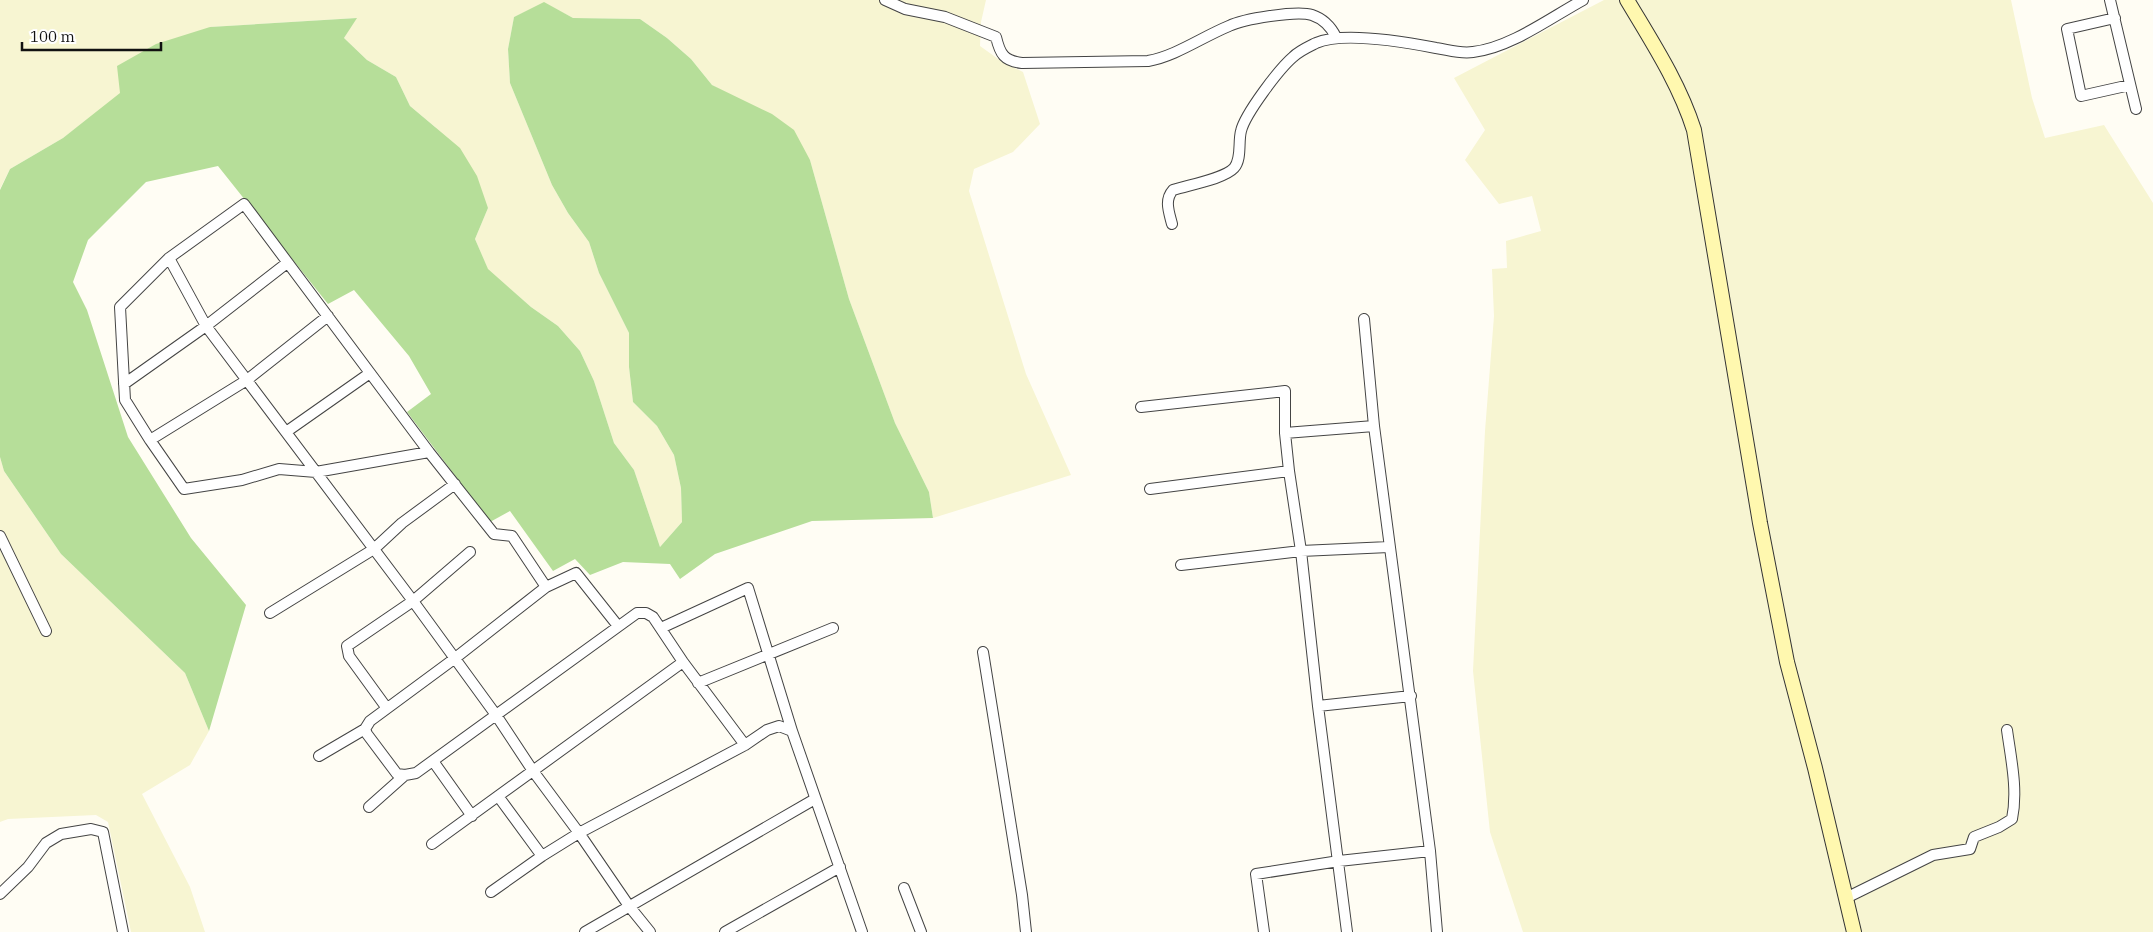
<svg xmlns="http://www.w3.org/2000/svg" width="2153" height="932" font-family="'IBM Plex Serif',serif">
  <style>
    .farmland { fill: #f7f5d2 }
    .forest { fill: #b6de99 }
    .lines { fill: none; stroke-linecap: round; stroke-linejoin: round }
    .street-casing { stroke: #444; stroke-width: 12 }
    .secondary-casing { stroke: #333; stroke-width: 16 }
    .street { stroke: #fff; stroke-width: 10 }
    .secondary { stroke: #fff8af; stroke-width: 14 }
  </style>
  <rect width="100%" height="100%" fill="#fffdf4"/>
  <!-- farmland -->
  <path class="farmland" d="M0 0H986L981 22 980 46 1001 61 1023 72 1040 124 1013 152 974 169 969 191 1026 374 1071 475 933 518 929 492 895 423 849 299 810 160 741 101 712 85 691 59 667 38 640 19 573 18 544 3 514 17 508 49 510 83 552 185 568 213 589 242 599 273 629 333V367L633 402 657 426 674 455 681 488 682 522 660 547 634 470 614 443 594 381 580 351 558 326 531 307 488 270 475 239 488 208 435 127 410 106 396 77 367 60 344 38 356 18 210 27 63 138 10 169 0 189Z
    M1604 0H2011L2032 98 2045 138 2104 125 2153 203V932H1523L1490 832 1473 671 1485 431 1494 316 1492 269 1507 268 1506 241 1541 231 1532 196 1499 204 1465 160 1485 130 1454 78Z
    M0 457 4 471 61 554 185 673 209 731 190 765 142 794 190 887 205 932H131L108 822 96 815 8 819 0 822Z"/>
  <!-- forest -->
  <path class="forest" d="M544 2 573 18 640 19 667 38 691 59 712 85 772 114 794 130 810 160 849 299 895 423 929 492 933 518 812 521 715 554 680 579 670 564 623 562 590 575 575 559 553 571 510 511 490 522 407 412 431 394 409 356 354 290 328 304 218 166 146 182 88 240 73 282 87 310 128 437 191 538 246 605 209 731 185 673 61 554 4 471 0 457V190L10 169 63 138 120 93 117 66 156 44 210 27 357 18 344 38 367 60 396 77 410 106 460 148 477 176 488 208 475 239 488 269 531 307 558 326 580 351 594 381 614 443 634 470 660 547 682 522 681 488 674 455 657 426 633 402 629 367V333L599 273 589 242 568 213 552 185 510 83 508 49 514 17Z"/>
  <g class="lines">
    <defs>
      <path id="street" d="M885 0 905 9 945 17 996 37C1000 54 1004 61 1022 63L1148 61C1176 56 1202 37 1229 26 1243 19 1297 10 1312 15 1324 19 1331 27 1336 37
        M2110 0 2136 109
        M2115 18 2067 29 2081 96 2130 85
        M1172 224C1169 212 1164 200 1173 190 1188 185 1224 179 1234 168 1242 159 1238 142 1241 131 1245 114 1279 69 1293 57 1299 51 1308 47 1316 43 1343 31 1405 42 1436 48 1449 50 1460 54 1473 52 1510 48 1550 18 1583 0
        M169 258 206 326 413 601 496 715 533 771 579 833 629 906 650 932
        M1364 319 1374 426 1430 851 1437 932
        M124 384 206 326 287 263
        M1141 407 1285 391V433L1289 471 1301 551 1318 706 1347 932
        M286 432 370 373
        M1285 433 1374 426
        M150 440 247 380 328 316
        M429 452 316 472 279 469 242 480 184 489 150 440 125 400 120 307 169 258 244 204 429 452 494 534 512 536 546 587 576 573 618 626
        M1150 489 1289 471
        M0 536 46 631
        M1181 565 1301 551 1389 547
        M546 587 454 659 370 721 365 729 367 734 397 774 405 775 416 773 637 613H646L653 617 683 662 745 745
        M270 613 374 549 402 523 455 484
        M661 628 748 588 792 731
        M983 652 1022 895 1026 932
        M698 683 833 628
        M1318 706 1411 696
        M386 707 349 656 347 646 413 601 470 552
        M319 756 365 729
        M433 761 472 816
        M498 796 542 856
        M369 807 405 775
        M432 844 683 662
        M904 888 921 932
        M491 892 542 856 579 833 745 745 767 730 779 726 792 731 862 932
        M0 894 28 867 46 843 61 834 91 829 103 832 123 932
        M1846 898 1933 855 1970 849 1974 837 1999 827 2012 819C2018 790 2011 759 2007 730
        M585 932 815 799
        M725 932 840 867
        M1264 932 1256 874 1339 861 1430 851"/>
      <path id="secondary" d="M1627 0C1652 42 1679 83 1694 130L1760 523 1787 662 1815 768 1854 932"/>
    </defs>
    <!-- street casing -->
    <use href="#street" class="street-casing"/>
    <!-- secondary casing -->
    <use href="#secondary" class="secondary-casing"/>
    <!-- street -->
    <use href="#street" class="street"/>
    <!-- secondary -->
    <use href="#secondary" class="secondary"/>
  </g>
  <!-- scale -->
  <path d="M22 42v8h139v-8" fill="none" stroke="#111111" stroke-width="2.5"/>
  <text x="30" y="42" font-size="15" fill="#111111" stroke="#ffffff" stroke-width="4" paint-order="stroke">100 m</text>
</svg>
